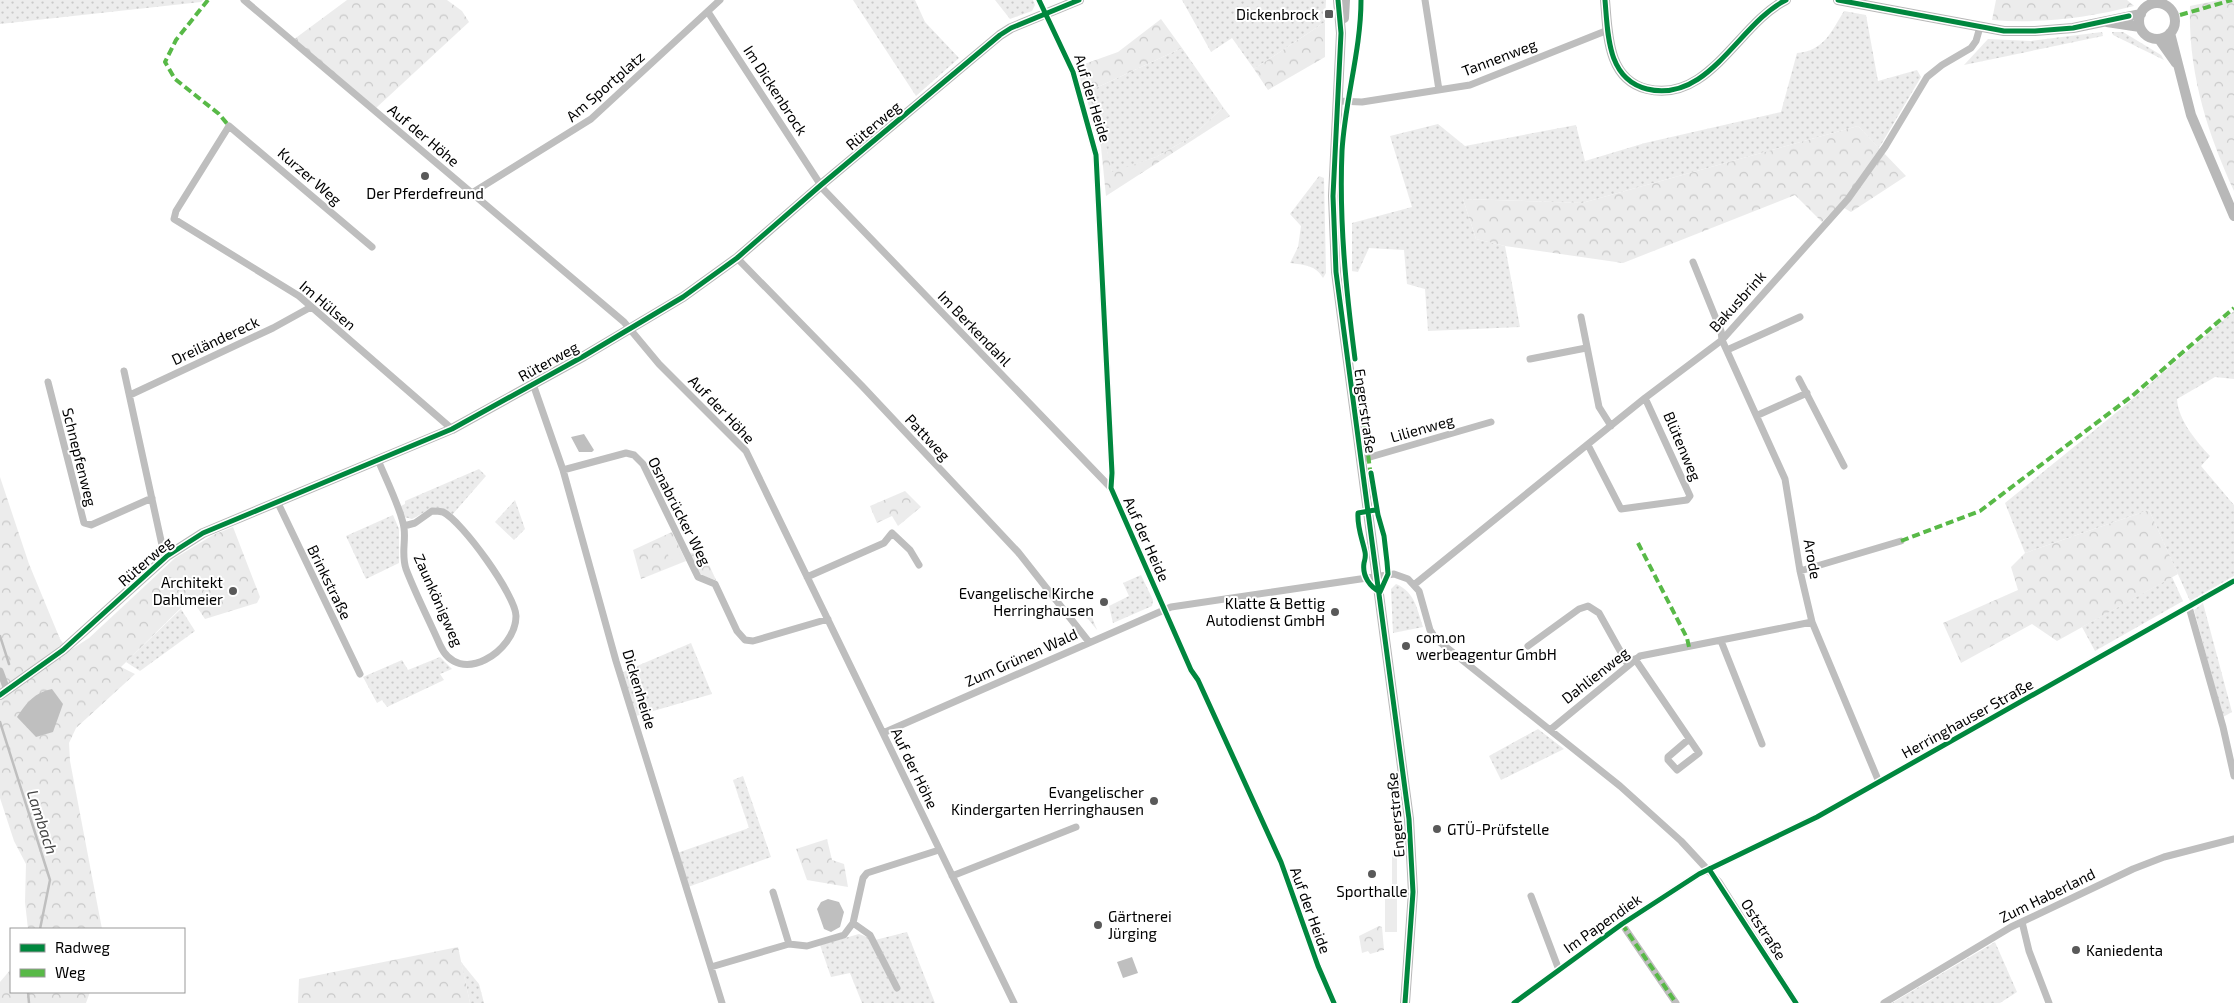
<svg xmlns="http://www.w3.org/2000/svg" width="2234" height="1003" font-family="'Exo 2',sans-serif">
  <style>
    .grass { fill: url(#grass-dots) }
    .forest { fill: url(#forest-crowns) }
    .pitch { fill: #ececec }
    .water { fill: #bfbfbf }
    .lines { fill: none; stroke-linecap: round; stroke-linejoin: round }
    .stream { stroke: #bfbfbf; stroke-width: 2.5 }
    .street { stroke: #bebebe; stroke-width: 7 }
    .secondary { stroke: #b8b8b8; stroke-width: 10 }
    .quiet { stroke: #58b947; stroke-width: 4; stroke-dasharray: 8 4; stroke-linecap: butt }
    .cycleway-casing { stroke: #fff; stroke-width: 8 }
    .cycleway { stroke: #00873e; stroke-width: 5 }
    .poi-dot { fill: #595959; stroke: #fff; stroke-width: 2 }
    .labels { text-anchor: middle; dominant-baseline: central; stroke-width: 4; stroke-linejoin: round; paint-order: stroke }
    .poi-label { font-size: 15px; fill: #000; stroke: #fff; text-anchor: end }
    .street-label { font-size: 15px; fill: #000; stroke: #fff }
    .water-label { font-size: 16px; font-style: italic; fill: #444; stroke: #fff }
  </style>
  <defs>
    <pattern id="grass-dots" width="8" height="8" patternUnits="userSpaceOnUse" patternTransform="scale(1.25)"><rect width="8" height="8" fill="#ececec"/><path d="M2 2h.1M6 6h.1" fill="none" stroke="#c9c9c9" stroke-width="1.8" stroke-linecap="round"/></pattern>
    <pattern id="forest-crowns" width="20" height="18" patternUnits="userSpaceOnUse" patternTransform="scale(1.25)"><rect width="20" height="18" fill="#ececec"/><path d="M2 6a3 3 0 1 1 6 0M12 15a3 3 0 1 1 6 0" fill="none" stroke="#c9c9c9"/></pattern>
  </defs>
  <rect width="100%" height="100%" fill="#fff"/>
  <!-- grass -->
  <path class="grass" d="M0 0H203L201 2 0 24Z
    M853 0H915L925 22 959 58 916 96Z
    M995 0H1033L1035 5 1032 11 1010 19Z
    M1182 0H1326L1325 22 1254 69 1232 38 1211 52Z
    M1844 11 1866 15 1878 81 1917 70 1921 77 1879 148 1858 126 1582 203 1463 199 1476 239 1505 246 1520 327 1428 331 1425 289 1407 284 1404 250 1369 248 1358 272 1352 271V223L1412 207 1390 136 1438 124 1465 146 1576 125 1585 161 1645 143 1781 112 1797 53C1824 51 1831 32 1844 11Z
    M2102 32 2103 36 1964 65 1988 39 2031 41Z
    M2112 32H2123L2161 55 2164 60 2113 35Z
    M1182 48 1223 107 1193 136 1156 157 1112 173 1106 147H1101L1085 93Z
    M1319 176 1324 178 1326 273 1323 278C1316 265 1304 265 1290 263L1298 247 1301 226 1290 214Z
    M2234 311V379L2215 377 2177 399C2178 420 2197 442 2210 456L2201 466 2234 505V576L2190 601 2149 510 2025 553 2005 503 2128 403Z
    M479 469 486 476 452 515C432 501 431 510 412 519L404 517 399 507 405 504V501Z
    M515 500 525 529 514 540 495 522Z
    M393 515 399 529V563L366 579 346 536Z
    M1141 575 1153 600 1152 606 1113 623 1109 606 1129 596 1123 583Z
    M2172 577 2183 601 2095 651 2082 627Z
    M1396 584C1415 592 1417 609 1423 627L1393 633 1391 589Z
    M2203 603 2232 712 2223 717 2194 610Z
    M1086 606 1088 607 1097 630 1080 609Z
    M181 609 195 631 140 671 126 662Z
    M691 643 712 694 636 716 623 672Z
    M440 657 452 669 440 674 444 680 387 707 382 700 377 703 363 677 402 660 408 670Z
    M1538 729 1564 749 1501 780 1489 756Z
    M743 776 771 857 688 887 677 853 749 828 733 780Z
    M907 932 935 1003H862L850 973 831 977 820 945 859 934 875 940Z
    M1995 942 2017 992 2000 1003H1892Z
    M461 962 479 984 484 1003H470Z"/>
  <!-- forest -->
  <path class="forest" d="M347 0H447L462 11 469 22 376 108 293 40Z
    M1996 0H2127L2134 6C2087 18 2040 24 1992 20Z
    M2219 0H2234V191C2207 132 2188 72 2190 6Z
    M1161 19 1182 48 1085 93 1076 67 1118 52Z
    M1325 22V57L1268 90 1254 69Z
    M1223 107 1230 116 1106 196 1101 147 1106 146 1112 172 1156 157 1193 136Z
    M1858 126 1906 176 1851 212 1839 205 1822 222 1795 195 1623 263 1505 246 1476 239 1463 199 1582 203Z
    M0 477 29 564 60 639 69 651 89 638 175 558 213 535 233 527 260 597 257 603 205 619 191 598 121 667 135 674 76 728 69 743 70 761 102 929H28L25 902 26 864 14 841 0 798Z
    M905 491 921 507 898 526 892 516 877 523 870 506Z
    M2149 510 2178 574 2057 641 2032 624 1961 663 1943 623 2018 590 2011 567 2025 553Z
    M672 532 686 561 641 579 633 550Z
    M688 552 705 556 716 580 700 575Z
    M827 839 832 860 844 864 848 887 807 880 796 849Z
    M1379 926 1382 927 1384 950 1370 954 1368 951 1362 953 1359 936Z
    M458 947 470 1003H298L299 979Z
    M11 969V992H90L86 1003H0V982Z"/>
  <!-- pitch -->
  <path class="pitch" d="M668 554a6 6 0 1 1 12 0a6 6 0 1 1-12 0Z
    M1392 854H1397V932H1385V895L1392 894Z"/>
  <!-- water -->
  <path class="water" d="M584 434 594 450 592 452H579L571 437Z
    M52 689 63 704 53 732 36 737 17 717C26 703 35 692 52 689Z
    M828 899 839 902 844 912 840 927 831 932 824 929 817 909 821 902Z
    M1132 957 1138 973 1123 978 1117 962Z"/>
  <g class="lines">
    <!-- stream -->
    <path class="stream" d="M0 636 9 664
      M0 722 50 880 40 929
      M28 992 29 1003"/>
    <!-- street -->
    <path class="street" d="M244 0 624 322 659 364 746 451 1014 1003
      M1039 0 1073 72 1096 155 1112 473 1111 488 1191 670 1198 680 1281 862 1318 966 1334 1003
      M1425 0 1439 90
      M708 12 824 190 1111 488
      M1337 101 1362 102 1470 85 1608 30
      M472 193 591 119 720 0
      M372 247 229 126 176 211 174 219 299 296 452 429
      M737 258 863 387 1018 552 1089 642
      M1693 262 1721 331 1722 340 1785 479 1800 571 1812 622 1879 782
      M1581 317 1599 407 1611 426
      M1727 350 1800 317
      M1530 359 1586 348
      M124 371 162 545 167 556
      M1799 379 1844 466
      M48 382 84 523 91 525 152 498
      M533 384 563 470 616 661 722 1003
      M130 395 273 328 311 307
      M1758 415 1807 393
      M1588 445 1621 509 1687 500 1690 496 1645 398
      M378 460C385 477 402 511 404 528 406 542 401 554 406 569 416 595 429 620 440 645 459 688 516 651 516 616 516 596 462 521 443 512 439 511 435 511 432 511L415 523 404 526
      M1360 460 1491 422
      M563 470 626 453 634 455 643 464 698 577 715 584 737 631 745 640 753 641 828 619
      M277 501 360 674
      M1800 571 1901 541
      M807 577 884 543 892 533 910 550 919 565
      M1415 584 1645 398 1722 340 1848 199 1885 147 1927 77 1942 65 1971 48 1976 41 1980 27
      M2189 607 2223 727 2234 776
      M1721 641 1762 744
      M1528 646 1579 609 1588 606 1599 613 1628 665
      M1635 659 1699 753 1677 770 1668 760V757L1689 739
      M0 671 7 690
      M1550 730 1640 656 1812 622
      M883 733 1171 607 1394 574 1408 579 1419 591 1430 630 1436 639 1620 786 1681 841 1719 882 1796 1003
      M952 876 1076 827
      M773 892 789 944
      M1531 896 1559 970
      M2022 922 2029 951 2049 1003
      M853 923 870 935 897 988
      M1622 924 1676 1003
      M711 967 789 944 807 946 844 935 853 923 863 878 867 873 939 850
      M1514 1003 1622 924 1699 874 1817 817 2234 581
      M1884 1003 2011 927 2133 869 2164 857 2234 839"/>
    <!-- secondary -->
    <path class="secondary" d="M1338 0 1341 33 1333 196 1336 272 1409 819 1413 892 1405 1003
      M1605 0C1608 34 1607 79 1647 89 1709 104 1739 23 1786 0
      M1838 0 2004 31H2035L2073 28 2141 14
      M2139 21a18 18 0 1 1 36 0a18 18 0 1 1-36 0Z
      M1344 18 1345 0
      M2107 22 2140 27
      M2170 33 2191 115 2234 216
      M2159 39 2176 63
      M0 695 63 650 167 556 203 533 452 429 584 356 683 297 737 258 821 185 1000 35 1011 28 1079 0"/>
    <!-- quiet -->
    <path class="quiet" d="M208 0 176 40 165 62 175 79 219 114 229 126
      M2180 15 2232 0
      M1362 408 1371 477
      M1901 541 1980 511 2132 396 2234 308
      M1638 543 1687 638 1689 647
      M1622 924 1676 1003"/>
    <defs>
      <path id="cycleway" d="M1039 0 1073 72 1096 155 1112 473 1111 488 1191 670 1198 680 1281 862 1318 966 1334 1003
        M1338 0 1341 33 1333 196 1336 272 1409 819 1413 892 1405 1003
        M1605 0C1608 34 1607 79 1647 89 1709 104 1739 23 1786 0
        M1838 0 2004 31H2035L2073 28 2129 16
        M1355 359C1346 290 1339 221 1342 151 1345 100 1361 50 1361 0
        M1371 473 1378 515 1384 536 1387 562 1388 574 1380 592
        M1375 510 1358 513C1357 527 1362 538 1365 552 1366 557 1365 559 1364 563 1362 576 1370 587 1380 592
        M0 695 63 650 167 556 203 533 452 429 584 356 683 297 737 258 821 185 1000 35 1011 28 1079 0
        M1709 869 1796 1003
        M1514 1003 1622 924 1699 874 1817 817 2234 581"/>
    </defs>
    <!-- cycleway casing -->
    <use href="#cycleway" class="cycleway-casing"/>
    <!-- cycleway -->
    <use href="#cycleway" class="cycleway"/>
  </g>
  <!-- markers -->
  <g class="poi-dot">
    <rect x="1324" y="9" width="10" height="10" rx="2.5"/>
    <circle cx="425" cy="176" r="5"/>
    <circle cx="233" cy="591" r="5"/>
    <circle cx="1104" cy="602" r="5"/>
    <circle cx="1335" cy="612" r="5"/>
    <circle cx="1406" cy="646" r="5"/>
    <circle cx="1154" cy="801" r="5"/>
    <circle cx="1437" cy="829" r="5"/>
    <circle cx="1372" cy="874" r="5"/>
    <circle cx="1098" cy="925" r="5"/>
    <circle cx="2076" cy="950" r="5"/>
  </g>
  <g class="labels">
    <!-- poi labels -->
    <g class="poi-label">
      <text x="1319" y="14">Dickenbrock</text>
      <text x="425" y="193" text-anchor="middle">Der Pferdefreund</text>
      <text x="223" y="582">Architekt<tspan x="223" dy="17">Dahlmeier</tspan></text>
      <text x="1094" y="593">Evangelische Kirche<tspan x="1094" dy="17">Herringhausen</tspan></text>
      <text x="1325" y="603">Klatte &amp; Bettig<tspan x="1325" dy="17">Autodienst GmbH</tspan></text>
      <text x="1416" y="637" text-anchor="start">com.on<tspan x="1416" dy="17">werbeagentur GmbH</tspan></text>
      <text x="1144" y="792">Evangelischer<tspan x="1144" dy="17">Kindergarten Herringhausen</tspan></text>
      <text x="1447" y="829" text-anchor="start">GTÜ-Prüfstelle</text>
      <text x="1372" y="891" text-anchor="middle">Sporthalle</text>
      <text x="1108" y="916" text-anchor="start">Gärtnerei<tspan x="1108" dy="17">Jürging</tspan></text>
      <text x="2086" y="950" text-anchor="start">Kaniedenta</text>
    </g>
    <!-- street labels -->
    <g class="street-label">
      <text transform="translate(1499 57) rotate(-21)">Tannenweg</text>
      <text transform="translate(605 86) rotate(-41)">Am Sportplatz</text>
      <text transform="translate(776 90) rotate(57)">Im Dickenbrock</text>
      <text transform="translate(1093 98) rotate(73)">Auf der Heide</text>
      <text transform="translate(873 125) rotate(-40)">Rüterweg</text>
      <text transform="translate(424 135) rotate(40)">Auf der Höhe</text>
      <text transform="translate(310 176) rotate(41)">Kurzer Weg</text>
      <text transform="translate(1737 301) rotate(-48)">Bakusbrink</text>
      <text transform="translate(328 305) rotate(40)">Im Hülsen</text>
      <text transform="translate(975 328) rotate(46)">Im Berkendahl</text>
      <text transform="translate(215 340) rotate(-25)">Dreiländereck</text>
      <text transform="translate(548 361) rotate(-29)">Rüterweg</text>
      <text transform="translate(722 409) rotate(46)">Auf der Höhe</text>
      <text transform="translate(1366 411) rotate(82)">Engerstraße</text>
      <text transform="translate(1422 428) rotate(-16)">Lilienweg</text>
      <text transform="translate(928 437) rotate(47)">Pattweg</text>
      <text transform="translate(1683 446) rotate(67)">Blütenweg</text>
      <text transform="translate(80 457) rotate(76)">Schnepfenweg</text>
      <text transform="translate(680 511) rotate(63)">Osnabrücker Weg</text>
      <text transform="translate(1147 539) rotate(66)">Auf der Heide</text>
      <text transform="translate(1813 559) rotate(80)">Arode</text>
      <text transform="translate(145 561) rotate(-41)">Rüterweg</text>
      <text transform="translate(330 582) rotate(64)">Brinkstraße</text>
      <text transform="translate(439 600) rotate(66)">Zaunkönigweg</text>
      <text transform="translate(1021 657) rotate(-24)">Zum Grünen Wald</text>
      <text transform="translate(1595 675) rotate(-38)">Dahlienweg</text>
      <text transform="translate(640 689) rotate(73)">Dickenheide</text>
      <text transform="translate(1967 718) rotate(-29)">Herringhauser Straße</text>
      <text transform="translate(915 768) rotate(64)">Auf der Höhe</text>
      <text transform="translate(1395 815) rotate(-95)">Engerstraße</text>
      <text transform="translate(2047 895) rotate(-26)">Zum Haberland</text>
      <text transform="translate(1311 910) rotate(70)">Auf der Heide</text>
      <text transform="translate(1602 923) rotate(-35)">Im Papendiek</text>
      <text transform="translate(1764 929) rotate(57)">Oststraße</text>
    </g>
    <!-- water labels -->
    <g class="water-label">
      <text transform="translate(43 822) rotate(72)">Lambach</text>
    </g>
  </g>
  <!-- legend -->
  <rect x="10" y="928" width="175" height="65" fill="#ffffff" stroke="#999999"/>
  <rect x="20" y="944" width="25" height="8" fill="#00873e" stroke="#999999"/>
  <text x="55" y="953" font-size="15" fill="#000000">Radweg</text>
  <rect x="20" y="969" width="25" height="8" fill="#58b947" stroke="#999999"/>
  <text x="55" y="978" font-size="15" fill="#000000">Weg</text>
</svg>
